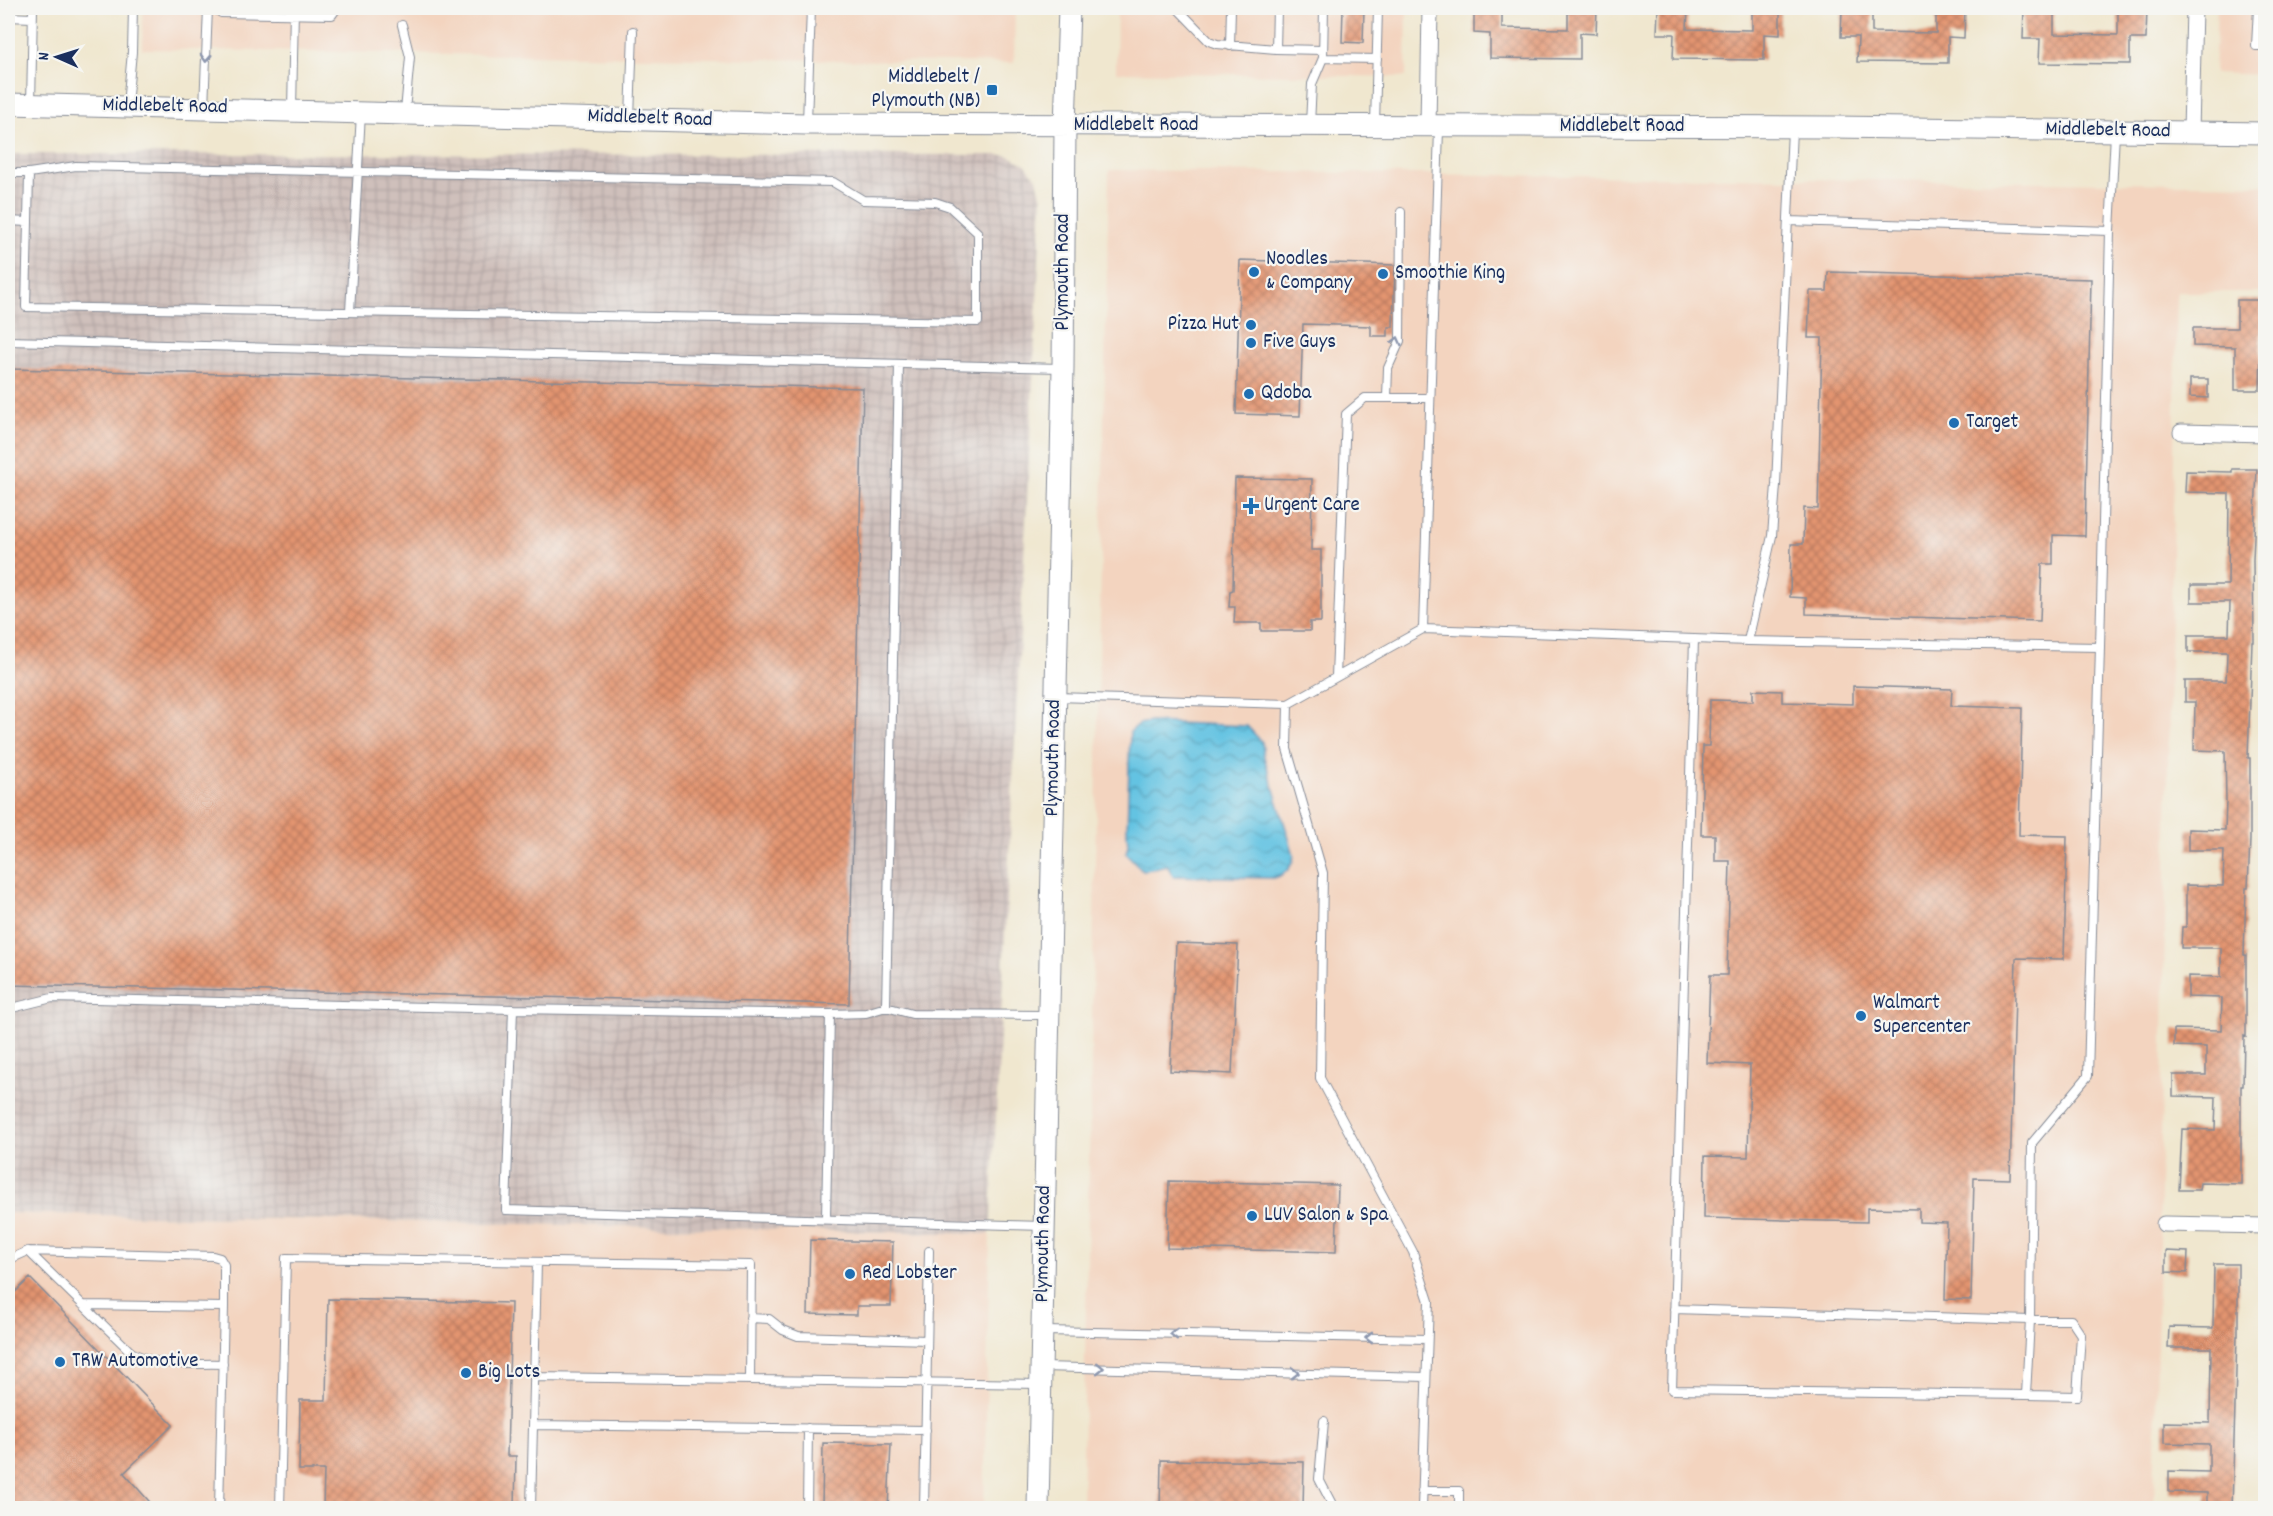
<svg xmlns="http://www.w3.org/2000/svg" width="2273" height="1516" font-family="Dekko,sans-serif">
  <style>
    .built { fill: #f3d4bf }
    .industrial { fill: url(#industrial-grid) }
    .water { fill: url(#water-waves); stroke: #4079a0; stroke-width: 1.5 }
    .building { fill: url(#building-cross-hatch) }
    .lines { fill: none; stroke-linecap: round; stroke-linejoin: round }
    .service-casing { stroke: #868b96; stroke-width: 10 }
    .minor-casing { stroke: #868b96; stroke-width: 17 }
    .secondary-casing { stroke: #868b96; stroke-width: 23 }
    .service { stroke: #fff; stroke-width: 8 }
    .minor { stroke: #fff; stroke-width: 15 }
    .secondary { stroke: #fff; stroke-width: 21 }
    .oneway { stroke: #8d97ae }
    .poi-dot { fill: #1f6fb2; stroke: #f6f6f2; stroke-width: 2 }
    .labels { text-anchor: middle; dominant-baseline: central; stroke-width: 4.5; stroke-linejoin: round; paint-order: stroke }
    .poi-label { font-size: 21px; fill: #1b2f5e; stroke: #f6f6f2; text-anchor: start }
    .street-label { font-size: 21px; fill: #1b2f5e; stroke: #f6f6f2 }
  </style>
  <defs>
    <pattern id="industrial-grid" width="8" height="8" patternUnits="userSpaceOnUse" patternTransform="scale(1.5)"><rect width="8" height="8" fill="#cfc0bb"/><path d="M0 4h8M4 0v8" fill="none" stroke="#b1a5a3"/></pattern>
    <pattern id="water-waves" width="16" height="10" patternUnits="userSpaceOnUse" patternTransform="scale(1.5)"><rect width="16" height="10" fill="#64c3e2"/><path d="M0 5q4-4 8 0t8 0" fill="none" stroke="#529fba"/></pattern>
    <pattern id="building-cross-hatch" width="8" height="8" patternUnits="userSpaceOnUse" patternTransform="scale(1.5)"><rect width="8" height="8" fill="#e3946f"/><path d="M0 0l8 8M0 8l8-8" fill="none" stroke="#b7795e"/></pattern>
  </defs>
  <rect width="100%" height="100%" fill="#f6f6f2"/>
  <filter id="ink" filterUnits="userSpaceOnUse"><feTurbulence type="fractalNoise" baseFrequency=".0167" numOctaves="2"/><feDisplacementMap in="SourceGraphic" scale="12" xChannelSelector="R" yChannelSelector="G"/><feConvolveMatrix kernelMatrix="1 2 1 2 8 2 1 2 1" color-interpolation-filters="sRGB"/></filter>
  <filter id="wash" filterUnits="userSpaceOnUse"><feTurbulence type="fractalNoise" baseFrequency=".008" numOctaves="4" result="noise"/><feDisplacementMap in="SourceGraphic" scale="24" xChannelSelector="R" yChannelSelector="G"/><feGaussianBlur stdDeviation="1.35" result="paint"/><feColorMatrix in="noise" values="0 0 0 0 0 0 0 0 0 0 0 0 0 0 0 0 0 1.4 0 .05"/><feComposite in="paint" operator="in"/></filter>
  <g filter="url(#wash)">
    <rect width="100%" height="100%" fill="#f0e7cf"/>
    <!-- built -->
    <path class="built" d="M143 8H1015L1014 63 142 49Z
      M1117 8H1407L1406 77 1116 72Z
      M2217 8H2265V75L2214 73Z
      M1109 170 2265 185V292H2177L2154 1508H1082Z
      M8 1213 990 1234 984 1508H8Z"/>
    <!-- industrial -->
    <path class="industrial" d="M8 154 1007 155 1025 164 1037 179 1042 199 990 1234 8 1213Z"/>
    <!-- water -->
    <path class="water" d="M1151 722 1247 726 1262 742 1264 757 1294 855C1292 868 1286 874 1274 878L1173 876 1167 865 1143 871 1126 853 1128 845 1127 833 1130 732 1139 724Z"/>
    <g id="blocks">
      <!-- building -->
      <path class="building" d="M1343 8H1364L1363 43 1342 42Z
        M1474 8H1502V28L1568 29V8H1597L1596 34 1580 33V59L1490 58V34L1474 33Z
        M1658 8H1688L1687 29 1752 30V8H1780V35L1764 34V60L1673 59 1674 34H1657Z
        M1842 8H1872V32L1936 33V8H1965L1964 38 1948 37V63L1857 62 1858 37H1841Z
        M2024 8H2054V34L2118 35V8H2147L2146 39H2130V64L2039 63 2040 39H2023Z
        M1240 260 1395 265 1393 327H1388V336H1371V326L1303 324 1300 416 1236 414Z
        M1828 272 2091 279 2085 536 2053 535V564H2042L2040 621 1806 614V598L1790 597 1791 544H1803L1804 508 1818 509 1822 338H1808L1810 291H1827Z
        M2237 300H2262L2260 390H2235V347L2193 346V328H2237Z
        M8 369 863 388 849 1004 8 985Z
        M2190 379H2208V398L2190 397Z
        M2232 469H2257L2253 560 2254 642H2252L2248 758H2250V839L2248 888H2246L2244 955H2246V1037L2244 1036 2243 1086H2241V1184L2200 1183 2199 1190H2179L2182 1129 2215 1130 2216 1097 2173 1096V1075H2206V1047L2174 1046V1029L2221 1030 2222 998 2188 997V976L2221 977V948H2181L2182 927H2186V885L2223 886 2224 850H2188V829L2225 830 2226 800 2225 751 2194 750 2195 702H2185V681H2226L2227 652H2188V635H2229L2230 602H2191V585H2228L2229 493 2185 492 2186 471 2232 472Z
        M1235 478 1312 479 1311 550H1321V622H1310V631H1261V623H1234L1235 607H1229L1230 591 1233 590Z
        M1853 686 1952 689 1951 706 2022 708 2019 835 2067 836 2064 959 2016 958 2010 1179 1974 1178 1971 1300 1945 1299 1947 1223 1919 1222V1209L1867 1208V1222L1704 1218 1705 1156 1748 1157 1750 1065 1707 1063 1710 975H1727L1730 861H1715V835H1701L1703 746H1709L1710 700 1753 701V690L1782 691V702L1853 704Z
        M1176 943 1238 945 1232 1074 1170 1071Z
        M1169 1181 1338 1185 1336 1252 1167 1248Z
        M810 1240 893 1242 891 1306H857V1315L808 1314Z
        M2166 1251 2188 1252 2187 1273 2166 1272Z
        M2214 1264H2238V1336H2237L2232 1509H2207V1493L2169 1492V1471L2209 1472V1444L2164 1443V1422L2210 1423 2211 1348H2168L2169 1327 2213 1328Z
        M30 1278 173 1425 124 1473 156 1509H16L8 1500V1299Z
        M328 1299 511 1303 507 1456H516L515 1509H323L324 1470H299L300 1400H326Z
        M823 1443 891 1444 888 1509H822Z
        M1161 1460 1304 1462 1303 1509H1160Z"/>
    </g>
  </g>
  <g filter="url(#ink)">
    <use href="#blocks" fill-opacity="0" stroke="#868b96" stroke-width="1.5"/>
    <g class="lines">
      <defs>
        <path id="service" d="M215 8 221 13 332 15 337 8
          M1177 8 1209 41 1217 44 1276 49 1323 50
          M2258 8 2256 46H2266
          M8 17 32 18
          M402 25 410 57 405 111
          M1230 46 1231 8
          M1276 49 1277 8
          M1323 58 1377 59
          M31 103 33 8
          M127 105 132 52 133 8
          M204 108 208 8
          M292 110 294 8
          M630 119 633 31
          M807 122 811 8
          M1310 124 1312 84 1323 58 1324 8
          M1375 125 1378 8
          M1439 129 1423 629 1748 641
          M1792 129 1776 485 1772 536 1748 641 2100 647 2110 231 2115 133
          M8 173H29L76 166 833 182 863 200 935 202 950 207 978 233V322L26 307 28 222 8 221
          M1788 221 2110 231
          M28 222 29 173
          M350 312 361 113
          M8 341 1061 368
          M899 364 886 1007 912 1014 1047 1015
          M1387 398 1388 368 1400 341 1401 212
          M1694 639 1672 1390 2026 1395 2030 1320H2071L2081 1335 2077 1396 2026 1395
          M1336 677 1346 414 1365 398H1430
          M1056 697 1288 704 1423 629
          M1288 704 1287 749 1323 873 1320 1078 1413 1252 1429 1301 1422 1508
          M8 1009 52 998 513 1009
          M830 1014 513 1009 506 1210 1043 1226
          M826 1218 830 1014 866 1013 886 1007
          M28 1251 131 1352C159 1368 191 1363 223 1364
          M8 1260 28 1251 213 1256 220 1258 224 1265V1307L219 1508
          M83 1305 224 1307
          M1674 1309 2030 1320 2032 1143 2088 1076 2100 647
          M750 1318 769 1319 783 1330 798 1336 927 1340
          M1045 1331 1427 1339
          M1043 1367 1426 1377
          M534 1377 1040 1384
          M1324 1421 1319 1479 1334 1508
          M533 1425 926 1430
          M1422 1491H1459V1508
          M280 1508 286 1258 751 1265 750 1379
          M531 1508 537 1262
          M807 1508 808 1428
          M924 1508 929 1251"/>
        <path id="minor" d="M1428 126 1430 8
          M2191 132 2194 8
          M2181 432 2266 434
          M2164 1224 2266 1226"/>
        <path id="secondary" d="M8 104 806 124 1834 127 2266 133
          M1038 1508 1063 368 1065 126 1069 8"/>
      </defs>
      <!-- service casing -->
      <use href="#service" class="service-casing"/>
      <!-- minor casing -->
      <use href="#minor" class="minor-casing"/>
      <!-- secondary casing -->
      <use href="#secondary" class="secondary-casing"/>
      <!-- service -->
      <use href="#service" class="service"/>
      <!-- minor -->
      <use href="#minor" class="minor"/>
      <!-- secondary -->
      <use href="#secondary" class="secondary"/>
    </g>
    <!-- one-way arrows -->
    <defs><path id="oneway-chevron" d="M-2-3.5L2.5 0L-2 3.5" fill="none" stroke-width="1.6" stroke-linecap="round" stroke-linejoin="round" transform="scale(1.5)"/></defs>
    <g class="oneway">
      <use href="#oneway-chevron" transform="translate(206 58) rotate(92)"/>
      <use href="#oneway-chevron" transform="translate(1397 341) rotate(-76)"/>
      <use href="#oneway-chevron" transform="translate(1174 1334) rotate(-179)"/>
      <use href="#oneway-chevron" transform="translate(1369 1338) rotate(-179)"/>
      <use href="#oneway-chevron" transform="translate(1100 1368) rotate(1)"/>
      <use href="#oneway-chevron" transform="translate(1295 1373) rotate(1)"/>
    </g>
  </g>
  <!-- markers -->
  <g class="poi-dot">
    <rect x="986" y="84" width="12" height="12" rx="3"/>
    <circle cx="1254" cy="272" r="6"/>
    <circle cx="1383" cy="274" r="6"/>
    <circle cx="1251" cy="325" r="6"/>
    <circle cx="1251" cy="343" r="6"/>
    <circle cx="1249" cy="394" r="6"/>
    <circle cx="1954" cy="423" r="6"/>
    <path d="M1248 497h6v6h6v6h-6v6h-6v-6h-6v-6h6z"/>
    <circle cx="1861" cy="1016" r="6"/>
    <circle cx="1252" cy="1216" r="6"/>
    <circle cx="850" cy="1274" r="6"/>
    <circle cx="60" cy="1362" r="6"/>
    <circle cx="466" cy="1373" r="6"/>
  </g>
  <g class="labels">
    <!-- poi labels -->
    <g class="poi-label">
      <text x="980" y="78" text-anchor="end">Middlebelt /<tspan x="980" dy="24">Plymouth (NB)</tspan></text>
      <text x="1266" y="260">Noodles<tspan x="1266" dy="24">&amp; Company</tspan></text>
      <text x="1395" y="274">Smoothie King</text>
      <text x="1239" y="325" text-anchor="end">Pizza Hut</text>
      <text x="1263" y="343">Five Guys</text>
      <text x="1261" y="394">Qdoba</text>
      <text x="1966" y="423">Target</text>
      <text x="1264" y="506">Urgent Care</text>
      <text x="1873" y="1004">Walmart<tspan x="1873" dy="24">Supercenter</tspan></text>
      <text x="1264" y="1216">LUV Salon &amp; Spa</text>
      <text x="862" y="1274">Red Lobster</text>
      <text x="72" y="1362">TRW Automotive</text>
      <text x="478" y="1373">Big Lots</text>
    </g>
    <!-- street labels -->
    <g class="street-label">
      <text transform="translate(165 107) rotate(1)">Middlebelt Road</text>
      <text transform="translate(650 119) rotate(2)">Middlebelt Road</text>
      <text x="1136" y="126">Middlebelt Road</text>
      <text x="1622" y="127">Middlebelt Road</text>
      <text transform="translate(2108 131) rotate(1)">Middlebelt Road</text>
      <text transform="translate(1064 272) rotate(-90)">Plymouth Road</text>
      <text transform="translate(1054 758) rotate(-89)">Plymouth Road</text>
      <text transform="translate(1044 1244) rotate(-89)">Plymouth Road</text>
    </g>
  </g>
  <!-- margin -->
  <rect width="2273" height="1516" fill="none" stroke="#f6f6f2" stroke-width="30"/>
  <!-- north arrow -->
  <g transform="translate(57 57) rotate(273)" stroke="#f6f6f2" stroke-width="4.5" paint-order="stroke">
  <path d="M0-4.5L10 22L0 15L-10 22Z" fill="#1b2f5e"/>
  <text y="-9" font-size="16" font-weight="bold" text-anchor="middle" fill="#1b2f5e">N</text>
  </g>
</svg>
